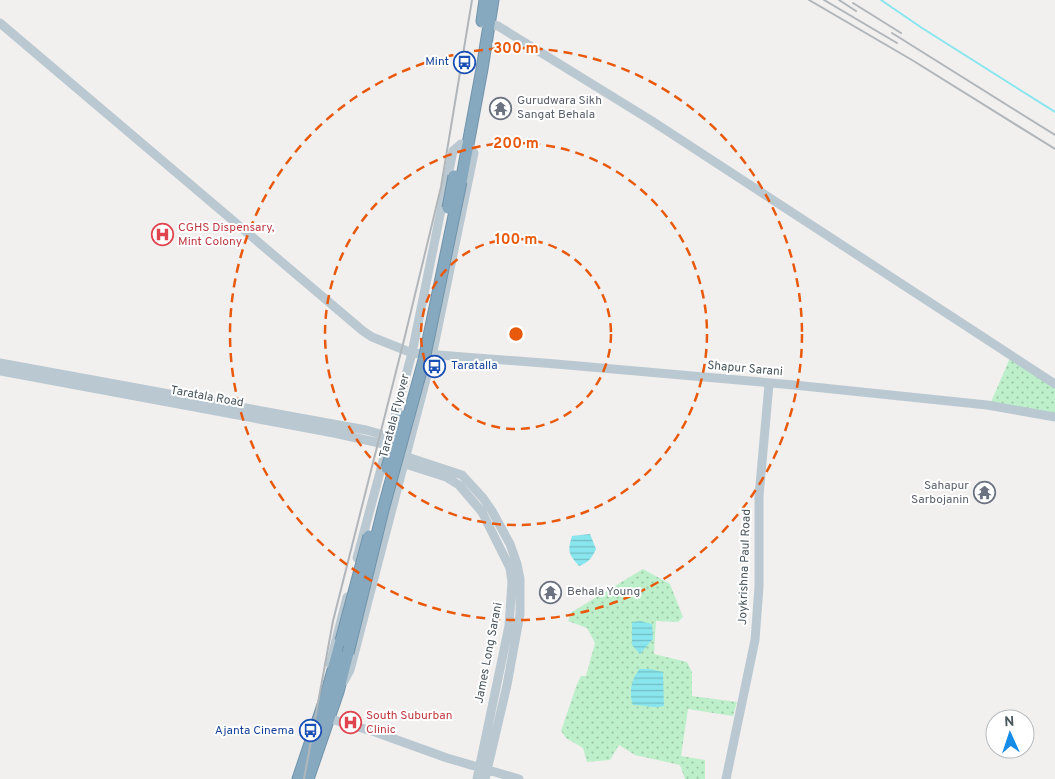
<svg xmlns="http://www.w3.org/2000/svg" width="1055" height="779" font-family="Overpass,sans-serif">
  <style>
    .grass { fill: url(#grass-dots) }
    .water { fill: url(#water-rules) }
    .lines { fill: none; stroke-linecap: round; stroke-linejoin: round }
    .stream { stroke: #89e6ee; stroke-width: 2 }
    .highway-casing { stroke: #7194ab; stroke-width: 13 }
    .secondary { stroke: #bac9d1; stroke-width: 9 }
    .highway { stroke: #86a9bf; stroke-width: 11 }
    .rail { stroke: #b1b6ba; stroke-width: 2 }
    .highway-bridge-casing { stroke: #7194ab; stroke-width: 13; stroke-linecap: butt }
    .highway-bridge { stroke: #86a9bf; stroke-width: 11 }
    .ring { fill: none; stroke: #e8590c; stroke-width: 2.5; stroke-dasharray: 9 6 }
    .labels { text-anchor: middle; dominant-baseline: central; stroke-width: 4; stroke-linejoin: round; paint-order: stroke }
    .transit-label { font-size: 12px; fill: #164399; stroke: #fff; text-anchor: end }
    .worship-label { font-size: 12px; fill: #5b616d; stroke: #fff; text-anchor: start }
    .health-label { font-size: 12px; fill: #be3a42; stroke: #fff; text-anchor: start }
    .street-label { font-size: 12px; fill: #47555d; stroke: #fff }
    .centre { fill: #e8590c; stroke: #fff; stroke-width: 2.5 }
    .ring-label { font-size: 15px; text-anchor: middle; font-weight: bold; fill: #e8590c; stroke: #fff; stroke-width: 4; stroke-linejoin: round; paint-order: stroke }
  </style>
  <defs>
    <pattern id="grass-dots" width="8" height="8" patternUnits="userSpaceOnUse" patternTransform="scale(1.25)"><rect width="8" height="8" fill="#bdf0ca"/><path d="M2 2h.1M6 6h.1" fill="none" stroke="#9bc5a7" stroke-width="1.8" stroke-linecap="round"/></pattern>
    <pattern id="water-rules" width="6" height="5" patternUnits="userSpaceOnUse" patternTransform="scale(1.25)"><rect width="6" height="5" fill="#89e6ee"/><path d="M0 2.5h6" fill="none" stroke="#72bdc4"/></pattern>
  </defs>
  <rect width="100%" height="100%" fill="#f2efef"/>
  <!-- grass -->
  <path class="grass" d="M1010 358 1055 387V413L991 402Z
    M643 569 670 584 683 617 678 622 656 621 654 654 687 662 692 672V696L737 702 733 716 688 709 681 756 705 760V779H685L680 765 635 755 619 745 610 760 587 762 583 748 566 738 561 731 577 684 581 676H586L595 643 587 628 568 621 572 612Z"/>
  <!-- water -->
  <path class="water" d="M590 534 596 549C592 558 588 563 579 566 569 554 567 552 572 536Z
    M640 621 652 624 653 639 640 654 632 645V622Z
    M639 669H650L663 672 664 706C654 709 644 705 633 705 630 698 630 684 635 676 636 674 638 672 639 669Z"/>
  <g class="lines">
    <!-- stream -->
    <path class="stream" d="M881 0 922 28 1055 112"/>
    <defs>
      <path id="highway" d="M482 21 485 0
        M461 182 482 69 493 0
        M298 779 325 699 341 641
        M308 779 338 692 348 653"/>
    </defs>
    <!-- highway casing -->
    <use href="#highway" class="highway-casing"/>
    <!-- secondary -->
    <path class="secondary" d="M0 23 363 331 372 337 412 353 556 364 794 385 987 405 1055 417
      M483 23 498 26 652 121 1055 384
      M0 363 366 430 395 438
      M0 371 334 433 393 446
      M401 455 462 475 483 498 492 511 510 544 517 564 520 579V614L507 685 485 779
      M399 462 446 477 459 485 482 512 510 568 512 582 509 626 477 779
      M357 558 412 353 453 151 461 144
      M330 664 347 597
      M344 681 350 670 432 356 474 153 468 145
      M324 717 375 732 447 758 519 779
      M726 779 755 640 759 587V496L769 384"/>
    <!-- highway -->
    <use href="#highway" class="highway"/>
    <!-- rail -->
    <path class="rail" d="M809 0 912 60 1055 149
      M824 0 897 43
      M839 0 856 11
      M853 3 901 33
      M892 33 1055 135
      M304 779 333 621 405 336 441 187 472 0"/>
    <defs>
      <path id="highway-bridge" d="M448 208 454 176
        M387 468 402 416
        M341 641 369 536
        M348 653 383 510 424 360 461 182"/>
    </defs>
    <!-- highway-bridge casing -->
    <use href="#highway-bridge" class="highway-bridge-casing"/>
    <!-- highway-bridge -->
    <use href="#highway-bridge" class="highway-bridge"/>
  </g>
  <!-- distance rings -->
  <g class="ring">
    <circle cx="516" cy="334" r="95"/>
    <circle cx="516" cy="334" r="191"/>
    <circle cx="516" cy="334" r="286"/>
  </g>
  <!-- icons -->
  <defs>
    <symbol id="bus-ring" viewBox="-11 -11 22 22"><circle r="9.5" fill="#fff" stroke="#1a4fb4" stroke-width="1.5"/><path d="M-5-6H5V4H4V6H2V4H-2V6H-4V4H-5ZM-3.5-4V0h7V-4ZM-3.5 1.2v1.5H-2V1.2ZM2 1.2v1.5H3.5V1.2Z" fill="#1a4fb4"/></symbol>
    <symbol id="temple-ring" viewBox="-11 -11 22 22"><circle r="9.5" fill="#fff" stroke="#6b7280" stroke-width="1.5"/><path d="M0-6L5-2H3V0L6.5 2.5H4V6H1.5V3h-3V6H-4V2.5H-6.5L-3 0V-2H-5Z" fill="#6b7280"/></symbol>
    <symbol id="hospital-ring" viewBox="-11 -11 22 22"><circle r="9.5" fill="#fff" stroke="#e0444e" stroke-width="1.5"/><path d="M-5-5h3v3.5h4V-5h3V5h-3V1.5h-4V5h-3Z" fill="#e0444e"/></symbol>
  </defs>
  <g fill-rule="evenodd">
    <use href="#bus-ring" x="452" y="50" width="25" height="25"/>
    <use href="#temple-ring" x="488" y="96" width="25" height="25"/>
    <use href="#hospital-ring" x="150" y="222" width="25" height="25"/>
    <use href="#bus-ring" x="422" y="354" width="25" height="25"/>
    <use href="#temple-ring" x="972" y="480" width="25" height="25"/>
    <use href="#temple-ring" x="538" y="580" width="25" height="25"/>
    <use href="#hospital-ring" x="338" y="710" width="25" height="25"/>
    <use href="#bus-ring" x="298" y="718" width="25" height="25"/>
  </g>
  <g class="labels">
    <!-- transit labels -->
    <g class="transit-label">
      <text x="449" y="62">Mint</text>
      <text x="451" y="366" text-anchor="start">Taratalla</text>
      <text x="294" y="731">Ajanta Cinema</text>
    </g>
    <!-- worship labels -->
    <g class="worship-label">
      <text x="517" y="101">Gurudwara Sikh<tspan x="517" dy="14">Sangat Behala</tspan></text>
      <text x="969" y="486" text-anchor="end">Sahapur<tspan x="969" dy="14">Sarbojanin</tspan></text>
      <text x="567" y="592">Behala Young</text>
    </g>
    <!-- health labels -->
    <g class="health-label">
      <text x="178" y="228">CGHS Dispensary,<tspan x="178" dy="14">Mint Colony</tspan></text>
      <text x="366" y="716">South Suburban<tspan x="366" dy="14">Clinic</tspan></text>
    </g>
    <!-- street labels -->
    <g class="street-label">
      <text transform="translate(745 369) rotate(5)">Shapur Sarani</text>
      <text transform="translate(207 397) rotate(10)">Taratala Road</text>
      <text transform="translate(395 416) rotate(-75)">Taratala Flyover</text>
      <text transform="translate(745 567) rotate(-88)">Joykrishna Paul Road</text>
      <text transform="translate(489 653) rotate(-79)">James Long Sarani</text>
    </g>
  </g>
  <circle cx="516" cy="334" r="8" class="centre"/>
  <g class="ring-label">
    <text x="516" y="53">300 m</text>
    <text x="516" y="148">200 m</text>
    <text x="516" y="244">100 m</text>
  </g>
  <!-- north arrow -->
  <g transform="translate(1010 734) rotate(357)"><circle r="24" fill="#ffffff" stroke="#b5bbbe"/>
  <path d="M0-4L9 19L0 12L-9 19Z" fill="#158ce6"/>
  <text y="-8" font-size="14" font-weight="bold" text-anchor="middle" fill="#47555d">N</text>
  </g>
</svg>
